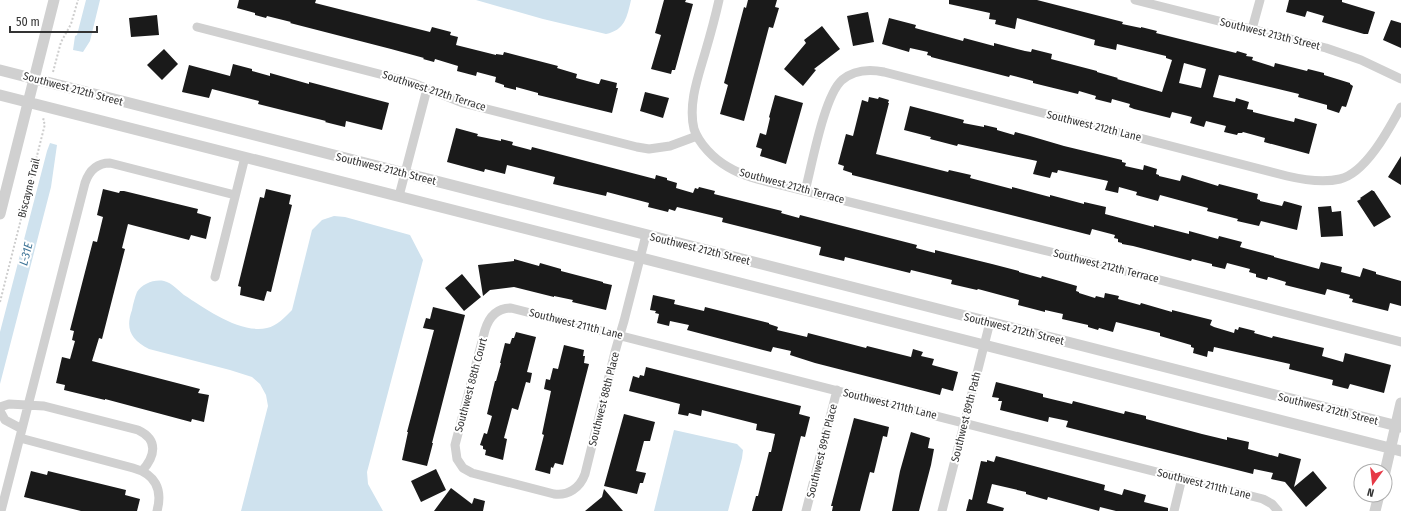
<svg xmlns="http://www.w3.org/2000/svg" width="1401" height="511" font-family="'Fira Sans Condensed',sans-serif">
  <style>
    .water { fill: #cfe2ee }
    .building { fill: #1a1a1a; fill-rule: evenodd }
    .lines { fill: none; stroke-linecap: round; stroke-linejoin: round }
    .path { stroke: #cdcdcd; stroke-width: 2; stroke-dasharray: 2 2; stroke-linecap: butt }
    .minor { stroke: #d0d0d0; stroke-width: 9 }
    .tertiary { stroke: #d0d0d0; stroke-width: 11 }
    .labels { text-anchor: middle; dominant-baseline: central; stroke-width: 4; stroke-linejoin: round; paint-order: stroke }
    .street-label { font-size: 11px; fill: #333; stroke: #fff }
    .water-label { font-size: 12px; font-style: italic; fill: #3f7597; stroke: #fff }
  </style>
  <rect width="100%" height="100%" fill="#fff"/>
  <!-- water -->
  <path class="water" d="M86 0H100L90 41 83 52 73 50 75 36 77 35Z
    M476 0H631C627 17 625 30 606 34L543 19Z
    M50 143 57 145 51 187 0 384V332L47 151Z
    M334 216 345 217 410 235 423 260 367 472 368 484 383 511H241L268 406 266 395 260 384 252 377 230 370 149 349C131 340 125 329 132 310 133 304 135 297 137 292 142 284 154 279 164 281 172 283 178 290 184 295 206 309 240 334 267 328 277 326 285 317 292 310L312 230 322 220Z
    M674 430 737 444 743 450 742 458 728 511H654Z"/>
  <!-- building -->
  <path class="building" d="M239 0H316L315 3 430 32 432 27 451 32 450 35 458 37 456 45 496 55V54L503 55 504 52 558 66 557 68 577 74 576 78 598 84H599L601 79 617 83 616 88H618L612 113 538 95V93L516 87V90L504 87V85L495 82 496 77 477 72 476 76 457 71 458 66 435 59 434 62 423 59 424 58 391 49 290 23 291 22 267 16 266 18 255 15V13L237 8Z
    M664 0H686L685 2 693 4 675 70H672L671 74 651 69 661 35 655 33Z
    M748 0H777L775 7 779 8 773 28 769 27 744 121 720 114 728 85 724 83 744 7 746 8Z
    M949 0H1037L1123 22 1122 24 1141 28V27L1157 31 1156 33 1236 53 1237 51 1247 54 1246 56 1253 57 1252 60 1274 67 1275 63 1307 71 1308 69 1324 73V75L1350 83V84L1353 86 1346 107 1342 106 1339 113 1327 109V105L1298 97 1299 94 1219 75 1213 97 1235 102 1236 98 1249 102 1247 109 1253 110V112L1294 122 1295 118 1317 124 1309 154 1264 142 1265 138 1243 132 1242 133H1238L1237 135 1224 132 1226 126 1206 121 1204 127 1190 123 1192 117 1172 112 1170 118 1134 109 1129 107 1130 104 1112 99 1111 103 1095 99 1096 96 1079 91 1078 94 1033 83V81L1010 75 1009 77 931 57V56L927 55 928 52 910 48 909 52 882 44 889 18 916 25 915 28 963 41 964 38 994 46V43L1025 51 1031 52 1032 49 1052 54 1051 59 1097 71V72L1118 78 1117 79 1162 92 1172 60 1166 58V56L1117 44 1116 50 1094 45 1095 40 1017 18 1015 29 995 24 996 20 989 19 990 13 949 4ZM1184 63 1206 69 1201 88 1179 83Z
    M1289 0H1342V2L1375 12 1368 34H1364L1322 22 1324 16 1307 11 1305 17 1286 12Z
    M868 12 874 42 853 46 847 16Z
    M157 15 159 35 131 37 129 18Z
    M1391 20 1401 23V48L1383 40Z
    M822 26 840 49 814 69 816 70 803 86 784 69 806 43 804 40Z
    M164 49 178 64 162 80 147 65Z
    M233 64 252 69V71L270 76V73L309 84V82L389 103 382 130 346 121 345 127 325 122 326 121 258 104 259 101 212 89 209 98 182 92 189 65 230 76Z
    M645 92 669 98 663 118 640 111Z
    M775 95 803 103 786 164 760 156 762 149 756 147 760 133 766 135 770 118 769 117Z
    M869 97 878 99 879 97 889 100 888 103H889L876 154 948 172 949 170 971 175 970 178 1012 189V187L1050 197V195L1084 204V202L1106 207 1105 214 1154 227V225L1189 234V231L1218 239 1219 236 1242 242 1240 247 1274 256V257L1319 269 1321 262 1342 267 1341 272 1360 277 1363 268 1376 272V274L1401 281V306L1390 303 1388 311 1352 302 1353 299 1349 298 1350 295 1327 289 1325 295 1285 285 1286 282 1269 277H1268L1267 280 1256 277V274L1249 272 1250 269 1227 263 1225 269 1212 266V264L1192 259 1191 261 1133 246 1122 244V243L1118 242V239L1114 238 1115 235 1092 229 1090 235 852 175V173L843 170 844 166 838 164 846 134 853 136 862 100 868 102Z
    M910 106 964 120 963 123 984 127V125L997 128V130L1014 135 1015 132 1030 136 1064 146 1122 160V162L1126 163 1125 166 1143 170 1144 165 1157 169 1156 174 1159 175V176L1180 181 1182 175 1218 186 1219 184 1258 194 1257 199 1260 200V201L1282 206 1284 201 1302 206 1297 230 1261 221 1259 226 1237 221 1238 219 1207 211 1208 208 1160 195 1158 201 1136 195 1137 192 1119 187 1118 193 1105 190 1108 181 1058 170 1057 173 1052 172 1050 178 1033 174 1037 161 958 144 957 146 930 139 931 137 904 130Z
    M456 128 478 134 477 136 501 141V139L513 142 512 145 531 150 532 147 655 179 656 175 667 178V180L677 183 676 188 693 193 695 188 698 189 699 187 715 191 714 194 782 211 781 213 799 218 800 215 917 245 916 248 935 253V250L992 264 1019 271V272L1041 278 1042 276 1077 286 1076 291 1079 292V293L1095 298 1096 296 1104 298 1105 293 1119 296 1118 299 1140 305 1141 303 1172 312V310L1212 320 1210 325 1214 327 1234 333 1235 329 1238 330 1239 327 1255 331 1254 333 1272 338 1273 336 1324 348 1322 356 1343 362 1345 353 1391 365 1384 393 1350 384 1348 389 1332 385 1333 380 1289 369 1290 364 1214 347 1213 352 1208 351 1207 357 1193 353 1194 348 1191 347V345L1160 336V333L1116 322 1113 332 1099 328 1098 330 1088 327V325L1062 319 1063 314 1045 310V312L1018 305 1019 300 978 289 977 290 951 284 952 280 911 270 910 273 845 257 844 261 819 255 821 247 722 222 723 218 677 207 675 211 669 209 668 212 648 207 649 203 607 192 606 196 553 184 555 177 507 165 505 174 485 169 484 172 447 162Z
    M1401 156V185L1388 177Z
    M103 189 119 193 120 191H124L198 209 197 213 211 217 206 239 191 235 189 240 128 224 122 248 125 249 102 339 99 338 92 361 200 389 198 393 209 395 204 422 192 419 191 422 105 399V400L64 390 65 385 56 383 62 357 70 359 75 341 72 340 74 331 70 330 93 241 97 242 103 217 97 215Z
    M266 189 291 195 289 204 292 205 271 292 267 291 264 301 240 295 241 287 238 286 260 197 264 198Z
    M1372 190 1373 191H1374L1391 217 1374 227 1357 201 1361 199 1360 198Z
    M1331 206 1332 212 1341 211 1343 236 1321 237 1318 207Z
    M514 259 539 266 540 263 561 269V271L603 282V283L612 285 606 310 572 302 573 300 554 296V297L514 287 490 290 483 296 478 265 514 261Z
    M462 274 481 297 464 311 445 288Z
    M653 295 675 300 674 304 704 311 705 307 769 323V324L778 327 777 330 807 337 808 333 866 348 867 346 911 357 913 349 923 352 921 356 934 359 932 365 958 372 953 391 942 388 940 395 815 363 790 355 791 351 773 347 771 352 687 330 689 325 670 321 669 326 657 323 659 314 655 313 656 311 650 310Z
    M433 307 465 315 432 443H433L427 466 402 460 408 432H407L434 330 423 328 426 318 430 319Z
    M516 332 536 337 527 372 532 373 530 383 526 382 518 410 512 408 504 438 507 439 503 460 485 455 486 450 483 449V446L480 445 484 433 487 434 492 416 487 414 495 381H496L501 363H500L505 343 510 344 512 338H514Z
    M564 345 584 350 583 356H585L584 363 589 364 563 465 555 463 553 468 551 467 550 474 535 470 544 435 542 434 551 391 544 389 546 379 550 380 553 368 558 369Z
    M646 367 801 406 799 414 810 417 805 437 801 436 782 511H752L756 496H758L769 452H771L775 434 756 430 757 424 702 410 701 416 689 413 688 416 678 414 680 404 629 391 633 376 639 378 640 375 644 376Z
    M996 382 1043 394V397L1072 404 1073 401 1124 414 1125 411 1146 416V419L1202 434 1227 440V437L1249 442 1248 449 1278 457 1279 453 1301 459 1294 487 1313 471 1327 488 1306 507 1285 482 1271 479 1273 473 1254 469 1253 474 1066 427 1068 421 1049 417 1048 422 1000 410 1002 401H998L999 398 992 397Z
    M624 414 655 422 650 441H644L636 471 646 473 643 483H640L637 494 604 486Z
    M854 418 889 427 887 437 883 436 874 473 870 472 860 511H832L833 506H831Z
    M911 432 930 438 928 448 934 449 931 465 919 511H892L900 471Z
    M996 456 1105 485 1104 490 1122 495 1124 489 1146 495 1144 502 1168 508V511H1116L1100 507 1099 511 1048 497 1047 500 1026 494V492L992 484 987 503 1004 508 1003 511H966L969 499 972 500 981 461 987 462V460L994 462Z
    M436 469 446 490 421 502 411 481Z
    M31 471 47 475 48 471 126 490 125 495 140 499 137 511H81L24 497Z
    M451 488 472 504 474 498 485 501 483 511H434Z
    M604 489 623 511H585L602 497Z"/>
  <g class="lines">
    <!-- path -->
    <path class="path" d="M53 72 61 42 71 24 78 0
      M0 302 45 124 43 121 44 117"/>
    <!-- minor -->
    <path class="minor" d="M719 0C715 18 710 36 705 53 698 77 688 104 694 129 699 144 714 159 728 167 743 176 760 180 777 184L1051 252 1401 342
      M1135 0 1326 48 1361 60 1401 79
      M197 27 391 77 413 83 463 103 637 147 649 149 670 146 697 136
      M1252 29 1260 0
      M805 191C812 165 824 96 842 80 854 70 869 69 884 72L1287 176C1304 180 1323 183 1340 179 1366 173 1389 129 1401 107
      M399 196 427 89
      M646 235 624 321C621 331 618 341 615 352L585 474C580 488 568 496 554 494L472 473 463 468 457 459 455 445 485 330C489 317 497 308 511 308L1263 499 1272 504 1278 511
      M215 277 245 157
      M0 407 9 404 44 406 138 430C159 440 155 456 142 471
      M0 411 5 420 22 429
      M20 438 133 468C155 474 163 489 157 511
      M1 511 85 183C89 171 97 163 110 163L235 195
      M806 511 837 390
      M942 511 990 322
      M1174 511 1182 478"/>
    <!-- tertiary -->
    <path class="tertiary" d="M0 70 1401 427
      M0 95 1401 451
      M0 214 54 0
      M1385 472 1401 403
      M1375 511 1379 495"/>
  </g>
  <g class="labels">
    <!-- street labels -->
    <g class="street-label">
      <text transform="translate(1270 34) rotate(14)">Southwest 213th Street</text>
      <text transform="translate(73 89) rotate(15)">Southwest 212th Street</text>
      <text transform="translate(434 91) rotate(18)">Southwest 212th Terrace</text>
      <text transform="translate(1094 126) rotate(14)">Southwest 212th Lane</text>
      <text transform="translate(386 169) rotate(14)">Southwest 212th Street</text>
      <text transform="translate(792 186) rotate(15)">Southwest 212th Terrace</text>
      <text transform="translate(29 188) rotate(-76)">Biscayne Trail</text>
      <text transform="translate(700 249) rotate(14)">Southwest 212th Street</text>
      <text transform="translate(1106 266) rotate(14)">Southwest 212th Terrace</text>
      <text transform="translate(576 324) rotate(14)">Southwest 211th Lane</text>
      <text transform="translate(1014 329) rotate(14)">Southwest 212th Street</text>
      <text transform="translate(471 385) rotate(-75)">Southwest 88th Court</text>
      <text transform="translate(604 399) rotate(-76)">Southwest 88th Place</text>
      <text transform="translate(890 404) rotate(14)">Southwest 211th Lane</text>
      <text transform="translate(1328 409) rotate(14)">Southwest 212th Street</text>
      <text transform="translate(966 417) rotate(-76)">Southwest 89th Path</text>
      <text transform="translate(822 451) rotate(-76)">Southwest 89th Place</text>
      <text transform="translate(1204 484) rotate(14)">Southwest 211th Lane</text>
    </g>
    <!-- water labels -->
    <g class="water-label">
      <text transform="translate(26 254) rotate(-76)">L-31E</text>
    </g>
  </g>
  <!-- north arrow -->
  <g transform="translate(1373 483) rotate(195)"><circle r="19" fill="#ffffff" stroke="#adadad"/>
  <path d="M0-3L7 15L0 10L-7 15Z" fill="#e63946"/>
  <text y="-6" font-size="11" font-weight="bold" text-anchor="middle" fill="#333333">N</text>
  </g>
  <!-- scale -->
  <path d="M10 26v6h87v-6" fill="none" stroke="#333333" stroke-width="2"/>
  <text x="16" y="26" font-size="12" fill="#333333" stroke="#ffffff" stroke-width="3" paint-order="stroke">50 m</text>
</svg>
